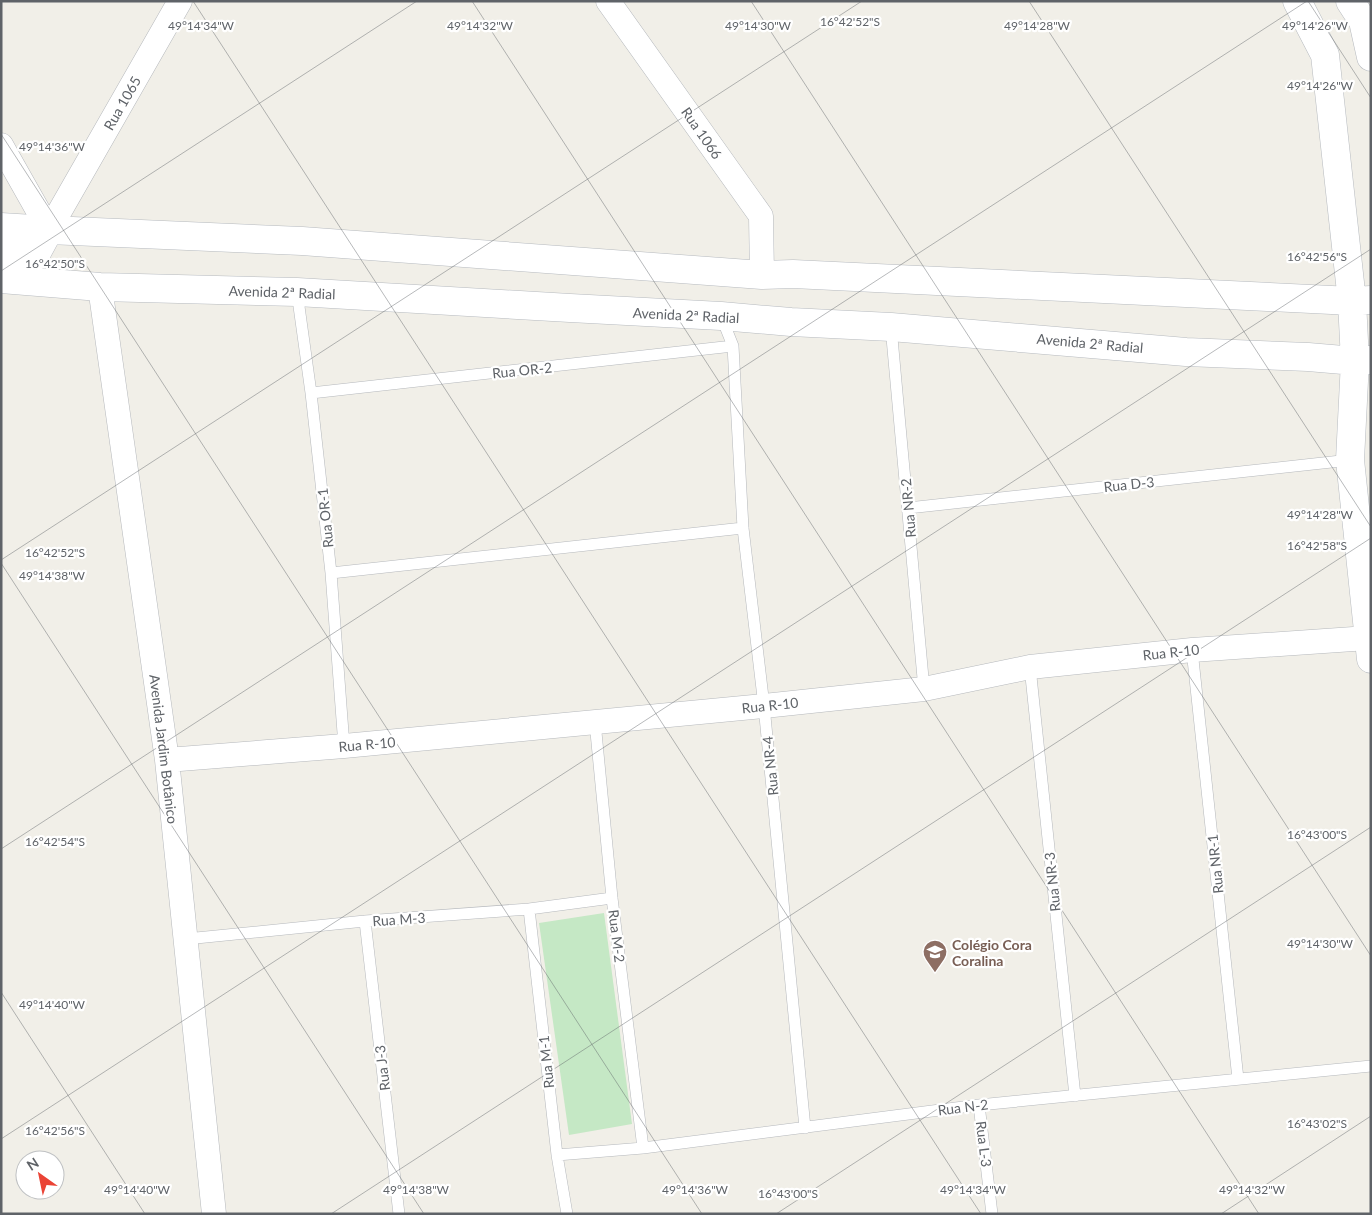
<svg xmlns="http://www.w3.org/2000/svg" width="1372" height="1215" font-family="Lato,sans-serif">
  <style>
    .green { fill: #c5e8c5 }
    .lines { fill: none; stroke-linecap: round; stroke-linejoin: round }
    .lane-casing { stroke: #b5b8bc; stroke-width: 12 }
    .street-casing { stroke: #b5b8bc; stroke-width: 25 }
    .secondary-casing { stroke: #b6babf; stroke-width: 29 }
    .lane { stroke: #fff; stroke-width: 11 }
    .street { stroke: #fff; stroke-width: 24 }
    .secondary { stroke: #fff; stroke-width: 28 }
    .ticks { fill: none; stroke: #5f6368; stroke-width: 1; stroke-opacity: 0.45 }
    .labels { text-anchor: middle; dominant-baseline: central; stroke-width: 4.5; stroke-linejoin: round; paint-order: stroke }
    .street-label { font-size: 14px; fill: #5f6368; stroke: #fff }
    .education-label { font-size: 14px; font-weight: bold; fill: #785e54; stroke: #fff; text-anchor: start }
    .ticks-label { font-size: 12px; text-anchor: middle; fill: #5f6368; stroke: #fff; stroke-width: 4.5; stroke-linejoin: round; paint-order: stroke }
  </style>
  <rect width="100%" height="100%" fill="#f1efe8"/>
  <!-- green -->
  <path class="green" d="M604 913 632 1124 569 1135 539 923Z"/>
  <g class="lines">
    <defs>
      <path id="lane" d="M297 292 311 393 331 573 344 746
        M721 316 733 346 743 528 764 706 805 1128
        M891 327 924 689
        M311 393 733 346
        M908 508 1350 460
        M331 573 743 528
        M1192 650 1238 1079
        M1030 667 1075 1096
        M595 722 612 898 643 1148
        M529 909 557 1155 567 1214
        M365 921 399 1214
        M186 939 365 921 529 909 612 898
        M979 1105 992 1214
        M557 1155 643 1148 979 1105 1371 1066"/>
      <path id="street" d="M608 1 761 216 762 275
        M1 145 49 230
        M49 230 180 1
        M100 287 167 760 214 1214
        M167 760 344 746 764 706 924 689 1030 667 1192 650 1368 638"/>
      <path id="secondary" d="M1297 1 1325 55 1352 301 1355 361 1350 460 1371 659
        M1350 1 1363 21 1371 57
        M1 227 49 230 302 241 762 275 793 274 1352 301 1371 300
        M1 254 35 256 49 230
        M1 279 100 287 297 292 570 308 721 316 791 322 891 327 1186 352 1308 357 1355 361 1371 360"/>
    </defs>
    <!-- lane casing -->
    <use href="#lane" class="lane-casing"/>
    <!-- street casing -->
    <use href="#street" class="street-casing"/>
    <!-- secondary casing -->
    <use href="#secondary" class="secondary-casing"/>
    <!-- lane -->
    <use href="#lane" class="lane"/>
    <!-- street -->
    <use href="#street" class="street"/>
    <!-- secondary -->
    <use href="#secondary" class="secondary"/>
  </g>
  <!-- ticks -->
  <path class="ticks" d="M193 1 981 1214M472 1 1259 1214M751 1 1371 956M1029 1 1371 527M1308 1 1371 98M1 134 702 1214M1 271 417 1M1 560 862 1M1 563 424 1214M1 849 1307 1M1 992 145 1214M1 1139 1371 249M331 1214 1371 538M776 1214 1371 827M1221 1214 1371 1116"/>
  <!-- icons -->
  <defs>
    <symbol id="school-pin" viewBox="-11 -11 22 30"><path d="M0 17L-7.5 6A9.5 9.5 0 1 1 7.5 6Z" fill="#8d6e63" stroke="#fff"/><path d="M0-5L7-2L0 1L-7-2ZM-4 1L0 2.5L4 1V4Q0 6-4 4Z" fill="#fff"/></symbol>
  </defs>
  <g fill-rule="evenodd">
    <use href="#school-pin" x="921" y="938" width="28" height="38"/>
  </g>
  <g class="labels">
    <!-- street labels -->
    <g class="street-label">
      <text transform="translate(122 103) rotate(-60)">Rua 1065</text>
      <text transform="translate(702 133) rotate(55)">Rua 1066</text>
      <text transform="translate(282 292) rotate(2)">Avenida 2ª Radial</text>
      <text transform="translate(686 315) rotate(3)">Avenida 2ª Radial</text>
      <text transform="translate(1090 343) rotate(5)">Avenida 2ª Radial</text>
      <text transform="translate(522 370) rotate(-6)">Rua OR-2</text>
      <text transform="translate(1129 484) rotate(-6)">Rua D-3</text>
      <text transform="translate(908 508) rotate(-95)">Rua NR-2</text>
      <text transform="translate(325 518) rotate(-96)">Rua OR-1</text>
      <text transform="translate(1171 652) rotate(-6)">Rua R-10</text>
      <text transform="translate(770 705) rotate(-6)">Rua R-10</text>
      <text transform="translate(367 744) rotate(-5)">Rua R-10</text>
      <text transform="translate(164 749) rotate(83)">Avenida Jardim Botânico</text>
      <text transform="translate(770 766) rotate(-96)">Rua NR-4</text>
      <text transform="translate(1215 864) rotate(-96)">Rua NR-1</text>
      <text transform="translate(1052 882) rotate(-96)">Rua NR-3</text>
      <text transform="translate(399 919) rotate(-4)">Rua M-3</text>
      <text transform="translate(617 936) rotate(83)">Rua M-2</text>
      <text transform="translate(546 1062) rotate(-96)">Rua M-1</text>
      <text transform="translate(382 1068) rotate(-97)">Rua J-3</text>
      <text transform="translate(963 1107) rotate(-7)">Rua N-2</text>
      <text transform="translate(984 1144) rotate(83)">Rua L-3</text>
    </g>
    <!-- education labels -->
    <g class="education-label">
      <text x="952" y="944">Colégio Cora<tspan x="952" dy="16">Coralina</tspan></text>
    </g>
  </g>
  <g class="ticks-label">
    <text x="850" y="26">16°42'52"S</text>
    <text x="201" y="30">49°14'34"W</text>
    <text x="480" y="30">49°14'32"W</text>
    <text x="758" y="30">49°14'30"W</text>
    <text x="1037" y="30">49°14'28"W</text>
    <text x="1315" y="30">49°14'26"W</text>
    <text x="1320" y="90">49°14'26"W</text>
    <text x="52" y="151">49°14'36"W</text>
    <text x="1317" y="261">16°42'56"S</text>
    <text x="55" y="268">16°42'50"S</text>
    <text x="1320" y="519">49°14'28"W</text>
    <text x="1317" y="550">16°42'58"S</text>
    <text x="55" y="557">16°42'52"S</text>
    <text x="52" y="580">49°14'38"W</text>
    <text x="1317" y="839">16°43'00"S</text>
    <text x="55" y="846">16°42'54"S</text>
    <text x="1320" y="948">49°14'30"W</text>
    <text x="52" y="1009">49°14'40"W</text>
    <text x="1317" y="1128">16°43'02"S</text>
    <text x="55" y="1135">16°42'56"S</text>
    <text x="137" y="1194">49°14'40"W</text>
    <text x="416" y="1194">49°14'38"W</text>
    <text x="695" y="1194">49°14'36"W</text>
    <text x="973" y="1194">49°14'34"W</text>
    <text x="1252" y="1194">49°14'32"W</text>
    <text x="788" y="1198">16°43'00"S</text>
  </g>
  <!-- border -->
  <rect width="1372" height="1215" fill="none" stroke="#5f6368" stroke-width="5"/>
  <!-- north arrow -->
  <g transform="translate(40 1175) rotate(327)"><circle r="24" fill="#ffffff" stroke="#bfc1c3"/>
  <path d="M0-4L9 19L0 12L-9 19Z" fill="#ea4335"/>
  <text y="-8" font-size="14" font-weight="bold" text-anchor="middle" fill="#5f6368">N</text>
  </g>
</svg>
